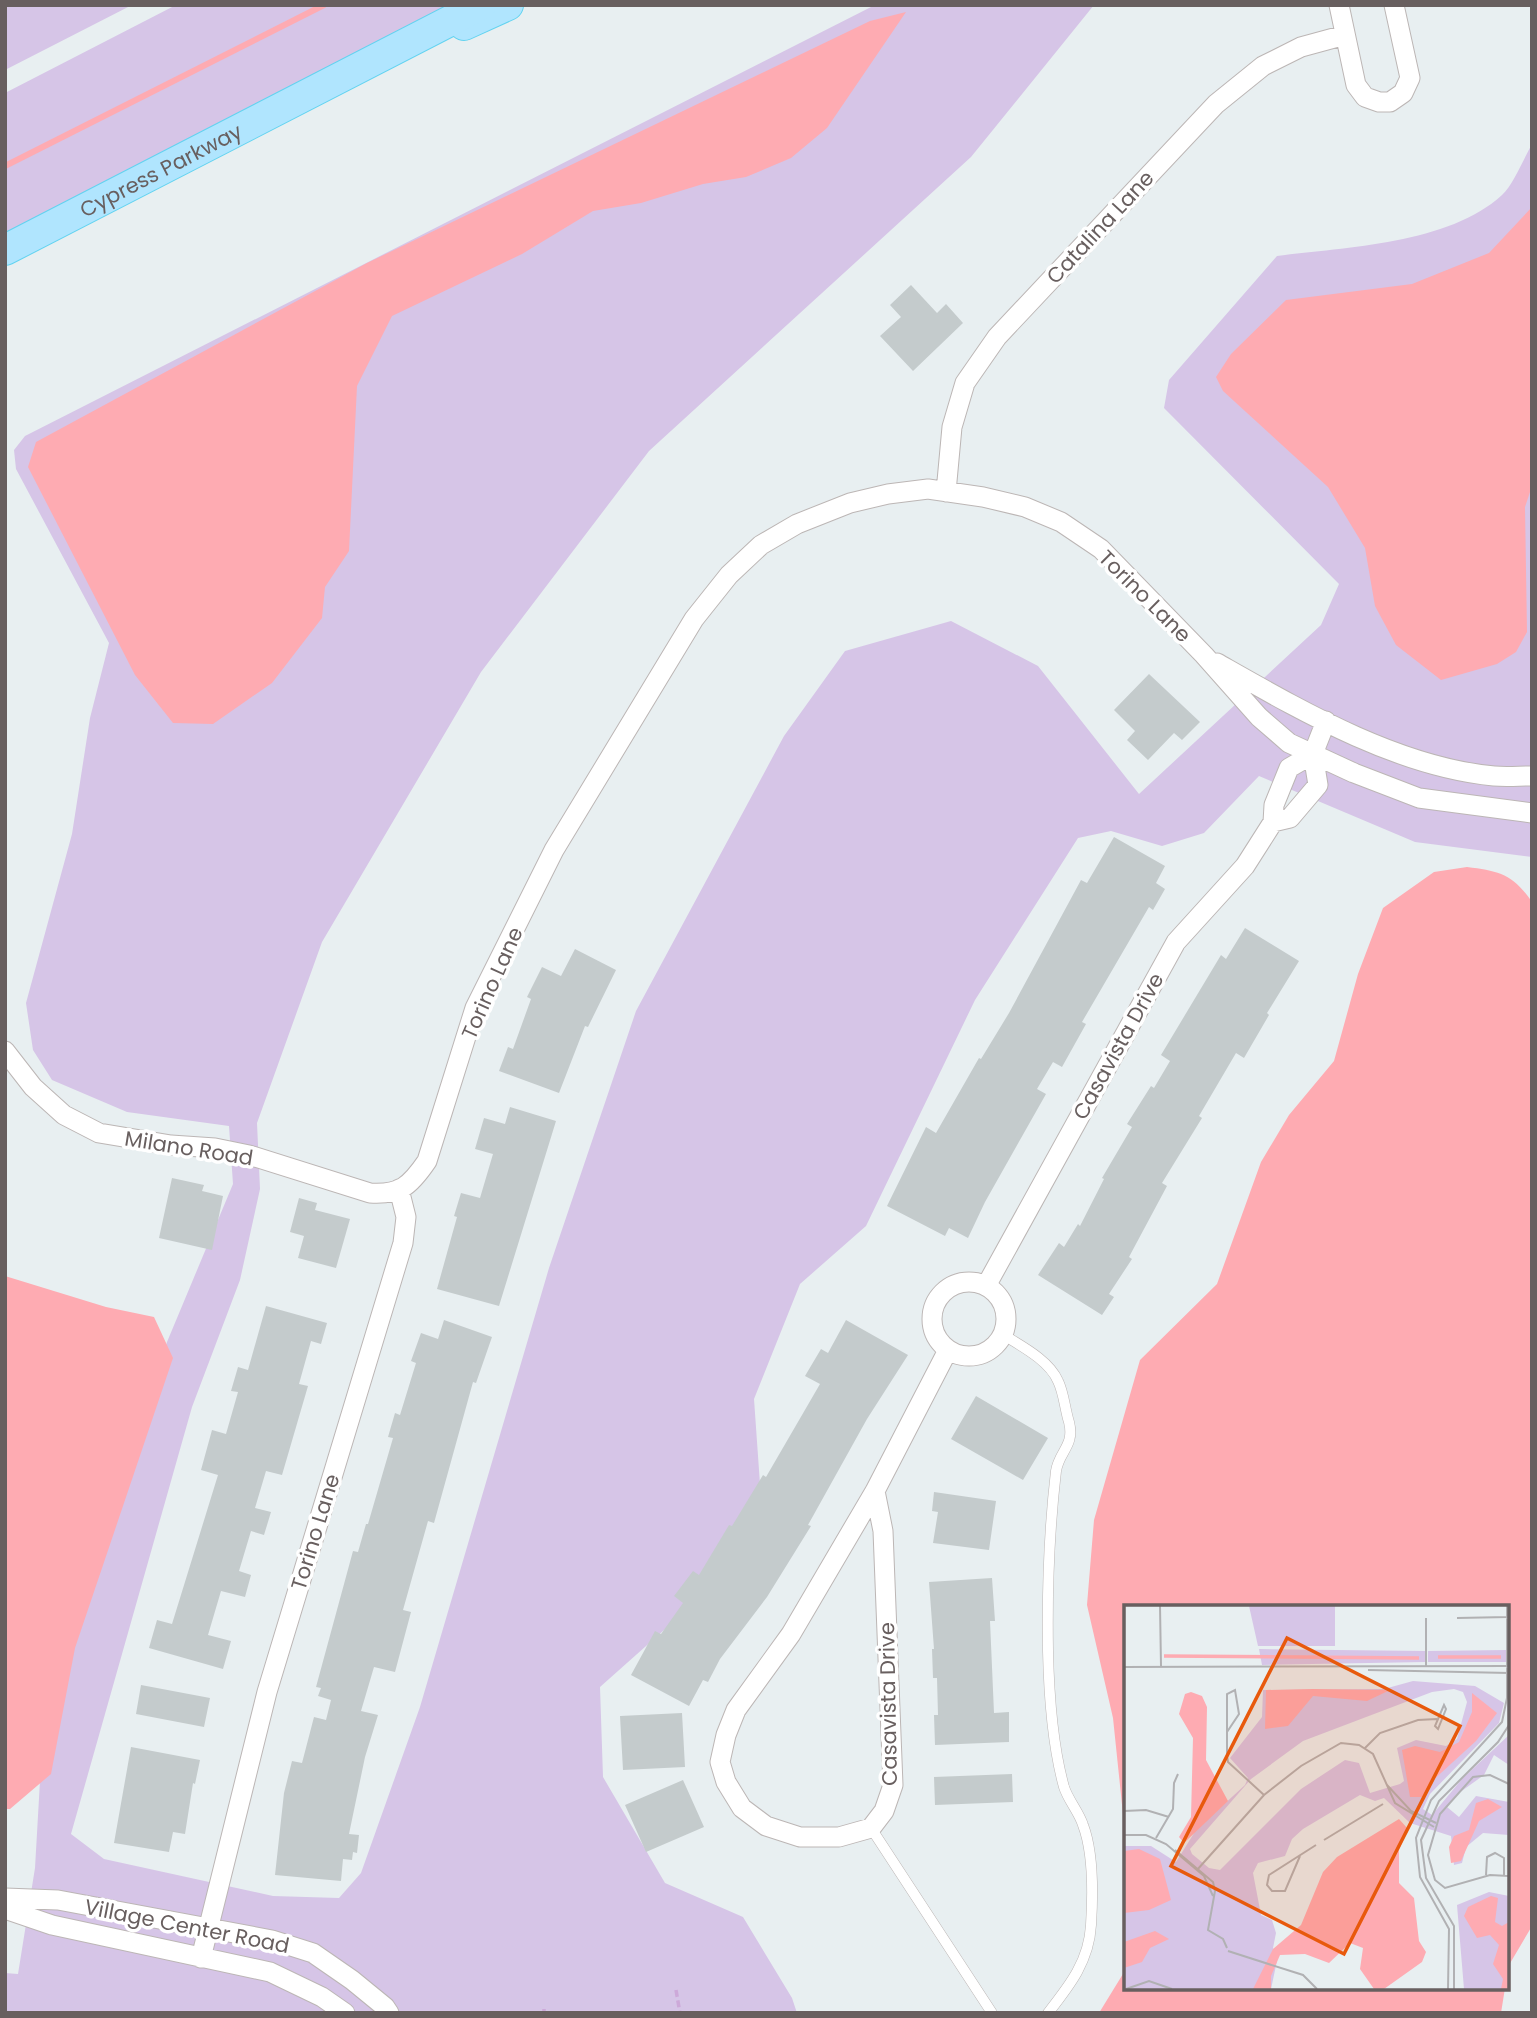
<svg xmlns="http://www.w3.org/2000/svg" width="1537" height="2018" font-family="Poppins,sans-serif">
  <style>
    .green { fill: #d6c5e7 }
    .water { fill: #feabb2 }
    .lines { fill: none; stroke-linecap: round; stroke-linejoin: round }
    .stream { stroke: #feabb2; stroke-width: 6 }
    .building { fill: #c4cbcc }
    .lane-casing { stroke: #bcb6b5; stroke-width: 11 }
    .street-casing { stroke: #bcb6b5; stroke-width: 21 }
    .primary-casing { stroke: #62d3f0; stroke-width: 32 }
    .path { stroke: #cda9d9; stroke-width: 3.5; stroke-dasharray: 7 3.5; stroke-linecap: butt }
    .lane { stroke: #fff; stroke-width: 10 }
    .street { stroke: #fff; stroke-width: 19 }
    .primary { stroke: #b0e5fe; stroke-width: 30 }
    .labels { text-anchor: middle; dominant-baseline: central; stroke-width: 7; stroke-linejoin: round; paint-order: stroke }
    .street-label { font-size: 21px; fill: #685f5f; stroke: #fff }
    .inset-river { fill: none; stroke: #feabb2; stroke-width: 3.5 }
    .inset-road { fill: none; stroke: #b1b1b3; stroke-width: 2 }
    .view { fill: #e8590c; fill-opacity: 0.15; stroke: #e8590c; stroke-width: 3.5 }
    .inset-edge { fill: none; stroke: #685f5f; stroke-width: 3.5 }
  </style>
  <rect width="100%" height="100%" fill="#e8eff1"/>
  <!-- green -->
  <path class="green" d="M5 5H132L5 70Z
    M176 5H455L5 237V93Z
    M875 5H1094L971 157 649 451 481 672 322 942 257 1123 260 1189 240 1280 192 1407 71 1834 104 1859 273 1896 339 1898 361 1873 420 1707 549 1268 636 1011 784 736 845 651 951 621 1038 666 1139 794 1321 625 1339 584 1164 408 1169 380 1277 256C1346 247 1449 244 1502 195 1513 185 1524 158 1532 144V857L1415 842 1259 776 1204 833 1162 846 1111 831 1078 838 975 1000 866 1226 800 1284 754 1399 764 1541 600 1687 603 1777 665 1883 743 1917 792 1998 797 2013H5V1973L18 1974 35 1868 46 1676 103 1544 167 1342 233 1184 229 1126 127 1112 52 1080 33 1050 26 1003 72 834 90 718 109 643 16 469 14 450 25 436Z"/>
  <!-- water -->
  <path class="water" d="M906 12 827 128 791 158 746 177 703 184 641 203 593 211 522 254 392 316 357 386 349 551 325 587 322 618 272 683 213 724 173 723 135 675 28 467 36 442 367 263 870 21Z
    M1532 207V486L1525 507 1527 632 1516 652 1497 664 1441 680 1396 645 1375 606 1365 548 1328 487 1223 391 1216 377 1231 354 1286 300 1412 284 1489 253Z
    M1467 867C1499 871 1513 874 1532 902V1926L1509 1965 1507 1977V1607H1126V1843L1113 1718 1087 1605 1094 1520 1140 1360 1217 1284 1261 1162 1289 1115 1334 1061 1358 974 1383 908 1434 872Z
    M5 1276 106 1307 154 1317 173 1358 75 1648 51 1774 10 1809H5Z
    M1126 1969V1988H1505L1501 2013H1099Z"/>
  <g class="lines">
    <!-- stream -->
    <path class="stream" d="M5 166 324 5"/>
  </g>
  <!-- building -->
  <path class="building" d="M911 285 937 313 946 304 963 323 913 371 880 336 901 317 890 305Z
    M1149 674 1200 722 1182 740 1174 733 1148 760 1127 740 1135 731 1114 710Z
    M1114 837 1165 866 1156 883 1165 889 1153 910 1149 907 1082 1022 1086 1024 1062 1067 1053 1062 1037 1089 1046 1094 985 1202 968 1238 949 1228 945 1236 887 1206 926 1127 936 1133 979 1058 981 1059 1009 1013 1081 880 1087 883Z
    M1245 928 1299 961 1267 1013 1269 1015 1244 1058 1236 1053 1199 1116 1202 1118 1162 1183 1167 1186 1129 1257 1132 1259 1109 1294 1114 1297 1102 1315 1038 1275 1059 1243 1064 1247 1078 1224 1080 1226 1104 1179 1102 1178 1132 1127 1127 1124 1151 1086 1154 1088 1170 1061 1161 1055 1221 955 1226 959Z
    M575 949 616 970 588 1027 585 1026 559 1093 499 1071 508 1047 513 1049 531 999 527 997 542 967 561 976Z
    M510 1107 556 1121 499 1306 437 1289 457 1217 454 1216 461 1193 480 1198 493 1154 475 1149 484 1118 505 1124Z
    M172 1178 204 1185 202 1191 223 1196 212 1250 159 1238Z
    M299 1198 317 1203 315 1210 350 1219 336 1268 298 1258 304 1236 290 1232Z
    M266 1306 327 1323 321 1344 311 1341 299 1384 308 1386 282 1475 266 1471 255 1508 271 1512 264 1535 251 1531 239 1571 251 1575 245 1597 221 1591 208 1635 231 1641 223 1669 149 1648 157 1620 172 1624 218 1475 201 1470 212 1430 226 1434 238 1392 231 1391 238 1367 248 1370Z
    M444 1320 492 1337 476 1383 473 1382 434 1523 428 1521 403 1610 411 1612 395 1672 374 1667 361 1711 378 1715 365 1757 349 1834 359 1835 357 1853 353 1852 352 1860 343 1859 341 1881 275 1875 284 1793 292 1761 302 1763 314 1717 326 1720 331 1700 318 1696 321 1688 316 1687 353 1551 358 1552 366 1524H368L393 1438 388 1437 395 1413 400 1415 416 1363 411 1361 421 1333 438 1339Z
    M846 1320 908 1355 867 1419 808 1525 811 1526 767 1597 720 1659 708 1682 703 1680 689 1706 631 1675 655 1631 661 1634 683 1603 674 1596 693 1571 699 1575 729 1525 732 1526 763 1475 766 1477 820 1384 805 1376 821 1349 828 1353Z
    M976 1396 1048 1438 1023 1480 951 1439Z
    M934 1492 996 1501 989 1550 933 1543 938 1512 932 1511Z
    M992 1578 995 1621H990L994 1713 1009 1712V1742L935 1745 934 1715H938L937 1678H933L932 1649H934L929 1582Z
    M141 1685 210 1698 204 1727 136 1714Z
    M682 1713 685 1767 623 1770 620 1716Z
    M131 1747 200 1760 195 1784 193 1783 185 1834 173 1832 169 1852 114 1843Z
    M1012 1774 1013 1802 935 1805 934 1777Z
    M683 1780 704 1827 646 1852 625 1805Z"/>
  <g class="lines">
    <defs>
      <path id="lane" d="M1002 1334C1021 1346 1049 1360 1058 1381 1064 1393 1065 1410 1069 1422 1075 1446 1059 1451 1056 1471 1049 1531 1047 1591 1048 1651 1049 1696 1052 1744 1064 1787 1068 1800 1079 1812 1083 1825 1094 1854 1093 1894 1091 1925 1089 1961 1070 1985 1048 2013
        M871 1828 992 2013"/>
      <path id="street" d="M1339 5 1356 85 1365 97 1379 102H1390L1403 93 1410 78 1394 5
        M946 492 952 427 965 383 997 337 1216 104 1263 66 1301 47 1345 35
        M1217 663C1300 710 1397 767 1494 776 1506 777 1519 776 1532 776
        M1313 754 1289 768 1274 805 1273 822 1290 818 1318 785 1313 754 1326 721
        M5 1051 33 1087 64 1115 99 1133 171 1145 215 1148 249 1155 370 1193C400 1195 410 1186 427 1161L475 1008 554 850 694 619 729 575 761 545 797 524 850 503 888 494 928 489 983 497 1025 507 1061 522 1101 549 1204 655 1259 717 1289 743 1354 773 1419 798 1532 813
        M932 1319a37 37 0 1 1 74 0a37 37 0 1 1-74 0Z
        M986 1286 1176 942 1245 866 1273 822
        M875 1491 883 1531 893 1785 884 1811 871 1828 839 1837H800L766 1826 742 1808 726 1782 720 1762 726 1735 736 1710 791 1634 875 1491 948 1350
        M5 1898 58 1900 272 1940 313 1953 352 1980 385 2007 389 2013
        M5 1909 52 1925 270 1972 322 1997 345 2013
        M201 1958 267 1692 403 1243 406 1217 399 1189"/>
      <g id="primary">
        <path d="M464 25 508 5"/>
        <path id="s1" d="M5 250 481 5"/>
      </g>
    </defs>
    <!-- lane casing -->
    <use href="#lane" class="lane-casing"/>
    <!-- street casing -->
    <use href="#street" class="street-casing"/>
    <!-- primary casing -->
    <use href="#primary" class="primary-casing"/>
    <!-- path -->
    <path class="path" d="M676 1990 680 2013
      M544 2009V2013"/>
    <!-- lane -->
    <use href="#lane" class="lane"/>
    <!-- street -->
    <use href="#street" class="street"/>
    <!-- primary -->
    <use href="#primary" class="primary"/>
  </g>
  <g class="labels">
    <!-- street labels -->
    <g class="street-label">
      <text stroke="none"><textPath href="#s1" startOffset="175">Cypress Parkway</textPath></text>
      <text transform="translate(1100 227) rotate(-47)">Catalina Lane</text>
      <text transform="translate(1145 596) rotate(45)">Torino Lane</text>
      <text transform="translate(492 983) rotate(-66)">Torino Lane</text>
      <text transform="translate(1118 1046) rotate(-61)">Casavista Drive</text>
      <text transform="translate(189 1148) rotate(9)">Milano Road</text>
      <text transform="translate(315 1532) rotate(-73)">Torino Lane</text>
      <text transform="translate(888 1704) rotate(-91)">Casavista Drive</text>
      <text transform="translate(187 1926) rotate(11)">Village Center Road</text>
    </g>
  </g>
  <!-- overview -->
  <g transform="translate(1124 1605)">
    <rect width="385" height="385" fill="#e8eff1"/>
    <path d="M125 1H211V41H134ZM135 44 301 46V57L138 60ZM382 45V57H304V46ZM289 76 351 81 380 98 375 118 306 189 299 204 308 210 338 174 385 130V160L370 150 360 170 332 190 323 202 335 212 352 191 385 197V230L359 228 342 242 338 258 330 260 327 231 286 218 260 193 251 196 236 190 179 224 168 234 161 251 134 258 129 268 137 310 148 315 152 328 149 343 154 351 147 384H0V241H27L52 257 72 225 121 180 124 173 106 153 138 112 139 85 260 84ZM330 84 339 87 343 97 333 134 322 141 292 135 273 143 280 176 276 179 246 188 235 158 221 155 177 184 96 265 85 263 68 249 66 244 127 174 179 136 308 87ZM365 287 385 291V384H340L333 300Z" fill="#d6c5e7" fill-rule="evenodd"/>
    <path d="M189 84 260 85 264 86 243 96 189 91 164 121 141 124 142 85ZM67 87 78 91 83 102 82 155 104 196 60 238 55 232 67 212 69 133 55 109 61 89ZM348 88 373 108 352 136 306 178 299 192H286L278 145 291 141 316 147 335 137 348 107ZM364 194 378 202 355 216 337 256 327 258 325 242 330 231 345 225 352 198ZM275 214 284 224 275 245V278L290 293 295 336 302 347 298 357 260 384H250L236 364 239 343 226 338 205 358 181 349 156 350 147 371V384H129L149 344 177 320 199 267 213 252ZM15 244 36 254 47 295 25 305 0 308V246ZM367 291 374 293 371 317 378 321 385 317V384H377L379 374 369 359 375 340 366 330 353 333 340 311 344 302ZM31 326 45 334 26 343 18 357 0 363V337Z" fill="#feabb2"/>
    <path class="inset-river" d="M40 51 295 53M314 52H377"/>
    <path class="inset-road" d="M36 1 37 61M333 13 384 12M302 61V13M0 62 385 61M244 65 385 68M320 100 322 104 314 124 311 121ZM103 127 115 109 111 85 103 89V151L104 157 140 190M241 143 256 128 294 115 313 114M385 179 366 170 349 172 316 209 304 250 311 275 321 283 366 270 385 271M263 180 287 206 312 218M0 206 22 205 45 212M0 230H22L42 239 80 271 89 291M32 233 49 204 50 178 54 169M200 235 259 199M51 245 89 277 91 286 84 325 99 334 103 343M176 251 161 286H148L143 280 145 270 192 240M73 265 140 190 177 161 217 138 235 140 249 149 271 198 310 222M362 270 363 252 371 248 380 253V270M104 346 179 370 193 384M2 384 25 376 48 384M324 384 325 324 296 272 292 233 307 195 378 117 383 93V1M330 384V321L302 273 297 235 315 196 374 137 385 120"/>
    <path class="view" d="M163 33 336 121 220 349 47 261Z"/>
    <rect width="385" height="385" class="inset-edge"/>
  </g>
  <!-- border -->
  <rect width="1537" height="2018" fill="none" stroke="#685f5f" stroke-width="14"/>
</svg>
